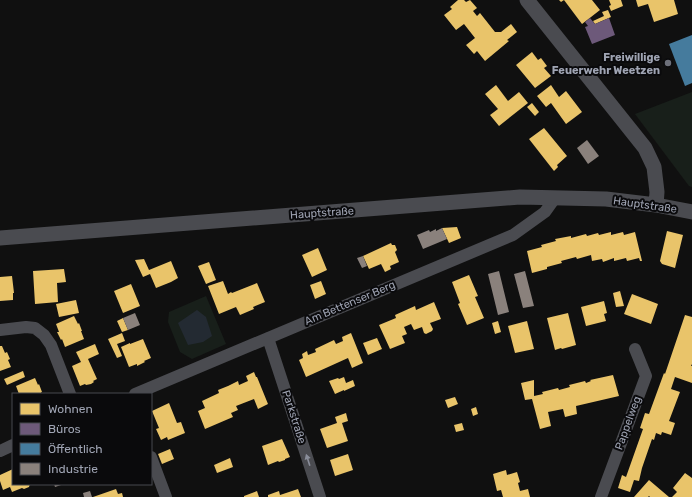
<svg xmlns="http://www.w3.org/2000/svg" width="692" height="497" font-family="Rubik,sans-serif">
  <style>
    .green { fill: #181f1a }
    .water { fill: #232a32 }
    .homes { fill: #e9c46a }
    .offices { fill: #6d597a }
    .public { fill: #457b9d }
    .industry { fill: #8a817c }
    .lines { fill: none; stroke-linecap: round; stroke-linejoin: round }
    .minor { stroke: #4a4b50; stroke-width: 12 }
    .tertiary { stroke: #4a4b50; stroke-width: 15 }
    .oneway { fill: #8a8e9a }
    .poi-dot { fill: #6d707a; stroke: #0a0a0c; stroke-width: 1.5 }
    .labels { text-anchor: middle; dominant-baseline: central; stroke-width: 4; stroke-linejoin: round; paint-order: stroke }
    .poi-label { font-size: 11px; font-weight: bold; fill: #9fa4b3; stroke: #0a0a0c; text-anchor: end }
    .street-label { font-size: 11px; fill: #9fa4b3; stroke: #0a0a0c }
  </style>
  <rect width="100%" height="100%" fill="#101010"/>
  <!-- green -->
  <path class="green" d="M692 92V187L689 186 635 114Z
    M206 296 226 344 192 359 180 352 168 322 169 312Z"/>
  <!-- water -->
  <path class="water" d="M197 310 206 317 212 336 203 342 188 345 178 323Z"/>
  <!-- homes -->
  <path class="homes" d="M458 0H464L466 2 470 0 477 8 473 11 477 16 480 13 495 32H501L511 24 517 32 507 40 509 41 485 61 477 51 474 54 466 45 475 38 464 24 456 30 444 15 452 9 450 7Z
    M559 0H592L600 10 582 24 564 0 561 2Z
    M609 0H621L623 6 611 11 609 6 611 5Z
    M636 0H674L678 14 654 22 648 4 638 7Z
    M608 10 611 17 595 24 593 21 604 16 602 12Z
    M532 52 538 60 541 58 547 66 544 68 551 76 535 88 516 65Z
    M496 85 508 101 519 92 528 103 499 126 490 115 498 109 485 94Z
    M551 85 559 97 566 91 582 112 566 124 551 103 546 107 537 96Z
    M532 103 539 112 535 116 527 107Z
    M544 128 567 156 557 165 558 167 554 171 529 139Z
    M457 227 461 238 449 243 442 228Z
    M667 231 683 235 675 268 662 264 660 261Z
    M611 232V235L623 232 624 235 635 232 642 261H640L639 258 627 261 626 258 614 261V258L603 262 602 259 592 261 591 255 577 259 576 257 561 261 562 263 547 267V269L532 273 527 251 542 247 541 245 556 241 555 239 571 236V238L586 234 587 236 598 233 599 235Z
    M391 243 392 245H395L397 250 395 252 399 262 390 266 391 269 385 272 381 264 369 269 363 256Z
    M318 248 327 270 312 277 302 255Z
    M144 259 149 270 171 261 178 278 171 282 156 288 150 274 143 277 135 260Z
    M209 262 216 280 206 284 198 266Z
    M64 269 66 282 57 283 58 302 35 304 33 271Z
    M469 275 478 296 475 297 484 318 467 325 458 304 460 303 452 282Z
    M12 276 14 293H13V300L0 301V277Z
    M223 281 228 294 231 292 232 293 257 283 265 302 253 307 254 309 240 315 236 307 219 314 208 286Z
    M321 281 326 294 315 299 310 285Z
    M131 284 140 306 123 313 114 291Z
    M620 291 624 306 616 307 613 293Z
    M632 294 658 304 651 324 624 314Z
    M76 300 79 313 59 317 56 304Z
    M604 301 607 313 604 314 606 321 586 326 581 307Z
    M434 302 441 319 430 323 433 329 432 331 426 334 424 333 422 327 414 330 411 324 404 327 407 334 402 336 405 343 390 349 379 325 396 318 395 315 415 306 416 310Z
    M568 313 576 345 562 349 561 348 555 350 547 318Z
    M685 315 692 317V364L691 366H692V383L675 377 671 389 680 392 669 421 675 423 671 435 662 432 661 435 656 433 654 440 652 439 642 468 639 481 634 480 630 492 618 488 622 475 626 477 643 429 640 428 645 413 649 414 664 373 665 374Z
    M74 316 78 324 79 323 82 331H81L84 339 65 347 62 339 61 340 57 332H59L56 324Z
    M123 318 128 330 122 332 117 321Z
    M498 321 501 332 495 334 492 323Z
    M527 321 534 349 515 353 508 326Z
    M122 333 125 341 117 344 122 356 117 358 108 339Z
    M351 333 363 363 352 368 348 358 306 377 299 360 303 358 302 354 307 351 308 355 316 352 315 349 334 340 336 344 343 341 342 337Z
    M377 338 382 349 368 355 363 343Z
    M143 339 151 358 144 361 145 362 137 366V364L129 367 121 347 130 343V344Z
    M95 344 99 354 88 359 97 379 93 381 94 382 91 384 86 385 85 384 80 386 72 366 81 362 76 352Z
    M0 346H2L5 353 7 352 10 359 8 360 11 367 0 371Z
    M23 371 25 377 7 385 4 379Z
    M254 372 256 377H257L268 404 258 409 254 399 236 406 238 410 231 413 233 417 205 429 198 411 205 408 202 401 219 393 218 390 228 386 238 381 239 385 248 381 246 376Z
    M613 375 619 396 576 406 577 414 565 417 563 409 548 412 551 426 540 429 532 399 525 400 521 383 534 380V396L543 394 542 392 558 388 559 390 570 387 569 385 585 381 586 383 591 381 590 380Z
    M344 377 346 383 353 380 355 386 344 391V390L335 394 329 381 338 378 339 379Z
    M35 378 38 385 39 384 42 392H41L42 394H19L16 386Z
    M455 397 458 404 448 408 445 400Z
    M169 403 177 423 181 422 185 433 168 440 167 437 161 440 156 429 159 428 152 411Z
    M476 407 478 414 473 416 471 409Z
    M346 413 348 421 342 423 348 441 327 448 320 429 337 423 335 417Z
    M462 423 464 430 456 432 454 425Z
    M282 439 290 457 285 459V460L279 462 278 461 268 465 262 446Z
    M170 449 174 459 162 464 158 454Z
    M348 454 353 470 335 476 330 460Z
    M230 458 233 467 217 473 214 465Z
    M13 469V484H30L29 487 24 489 22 488 12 492 10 487 3 490 0 481V475Z
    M506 470 507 475 517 472 520 482 518 483 520 491 528 489 530 497H503L501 490 497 491 493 474Z
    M685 473 692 478V497H672L677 492 673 488Z
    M649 480 669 497H650L649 496 648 497H634Z
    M116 489 118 494 122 493 123 497H93Z
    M298 489 301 497H268V495L279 491 280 495Z
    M257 491 259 497H244V496Z"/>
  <!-- offices -->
  <path class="offices" d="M590 18 595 24 609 18 615 35 592 44 585 27 588 26 585 22Z"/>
  <!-- public -->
  <path class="public" d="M692 35V83L685 86 669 44Z"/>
  <!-- industry -->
  <path class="industry" d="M587 140 599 156 588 164 577 148Z
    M442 228 447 239 423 249 417 235 429 230 430 232 436 229V231Z
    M363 256 367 266 362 268 357 258Z
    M499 271 509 312 498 315 488 274Z
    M525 271 534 306 523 308 514 274Z
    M135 313 140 325 128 330 123 318Z
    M54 484H64L55 487Z
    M90 491 92 497H84L83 493Z"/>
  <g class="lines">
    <!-- minor -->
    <path class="minor" d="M0 330 26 327 35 328 44 335 51 345 70 394
      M268 338 320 497
      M135 394 513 235 545 212 555 198
      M0 451 13 445
      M151 457 166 497
      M601 497 646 376 635 349"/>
    <!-- tertiary -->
    <path class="tertiary" d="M527 0 645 148 654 167 657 192 656 205
      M0 238 520 197 606 199 656 205 692 212"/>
  </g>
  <!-- one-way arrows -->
  <defs><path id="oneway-solid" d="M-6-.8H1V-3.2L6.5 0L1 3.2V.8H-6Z"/></defs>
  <use class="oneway" href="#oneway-solid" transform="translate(308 460) rotate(-108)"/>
  <!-- markers -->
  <circle class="poi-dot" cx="668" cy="63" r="4"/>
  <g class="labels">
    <!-- poi labels -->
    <g class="poi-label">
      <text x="660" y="57">Freiwillige<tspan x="660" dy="13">Feuerwehr Weetzen</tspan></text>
    </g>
    <!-- street labels -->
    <g class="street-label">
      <text transform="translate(645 205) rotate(8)">Hauptstraße</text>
      <text transform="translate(322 213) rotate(-4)">Hauptstraße</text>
      <text transform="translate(350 303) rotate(-23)">Am Bettenser Berg</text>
      <text transform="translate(294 417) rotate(72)">Parkstraße</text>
      <text transform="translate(628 423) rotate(-70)">Pappelweg</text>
    </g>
  </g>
  <!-- legend -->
  <rect x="12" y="393" width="140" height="92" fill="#0a0a0c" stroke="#46484f"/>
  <rect x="20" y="403" width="20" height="12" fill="#e9c46a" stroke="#46484f"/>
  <text x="48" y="413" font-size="12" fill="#9fa4b3">Wohnen</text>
  <rect x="20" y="423" width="20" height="12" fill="#6d597a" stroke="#46484f"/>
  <text x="48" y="433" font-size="12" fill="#9fa4b3">Büros</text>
  <rect x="20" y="443" width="20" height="12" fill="#457b9d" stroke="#46484f"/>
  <text x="48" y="453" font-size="12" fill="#9fa4b3">Öffentlich</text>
  <rect x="20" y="463" width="20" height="12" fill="#8a817c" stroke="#46484f"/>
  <text x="48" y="473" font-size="12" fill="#9fa4b3">Industrie</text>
</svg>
